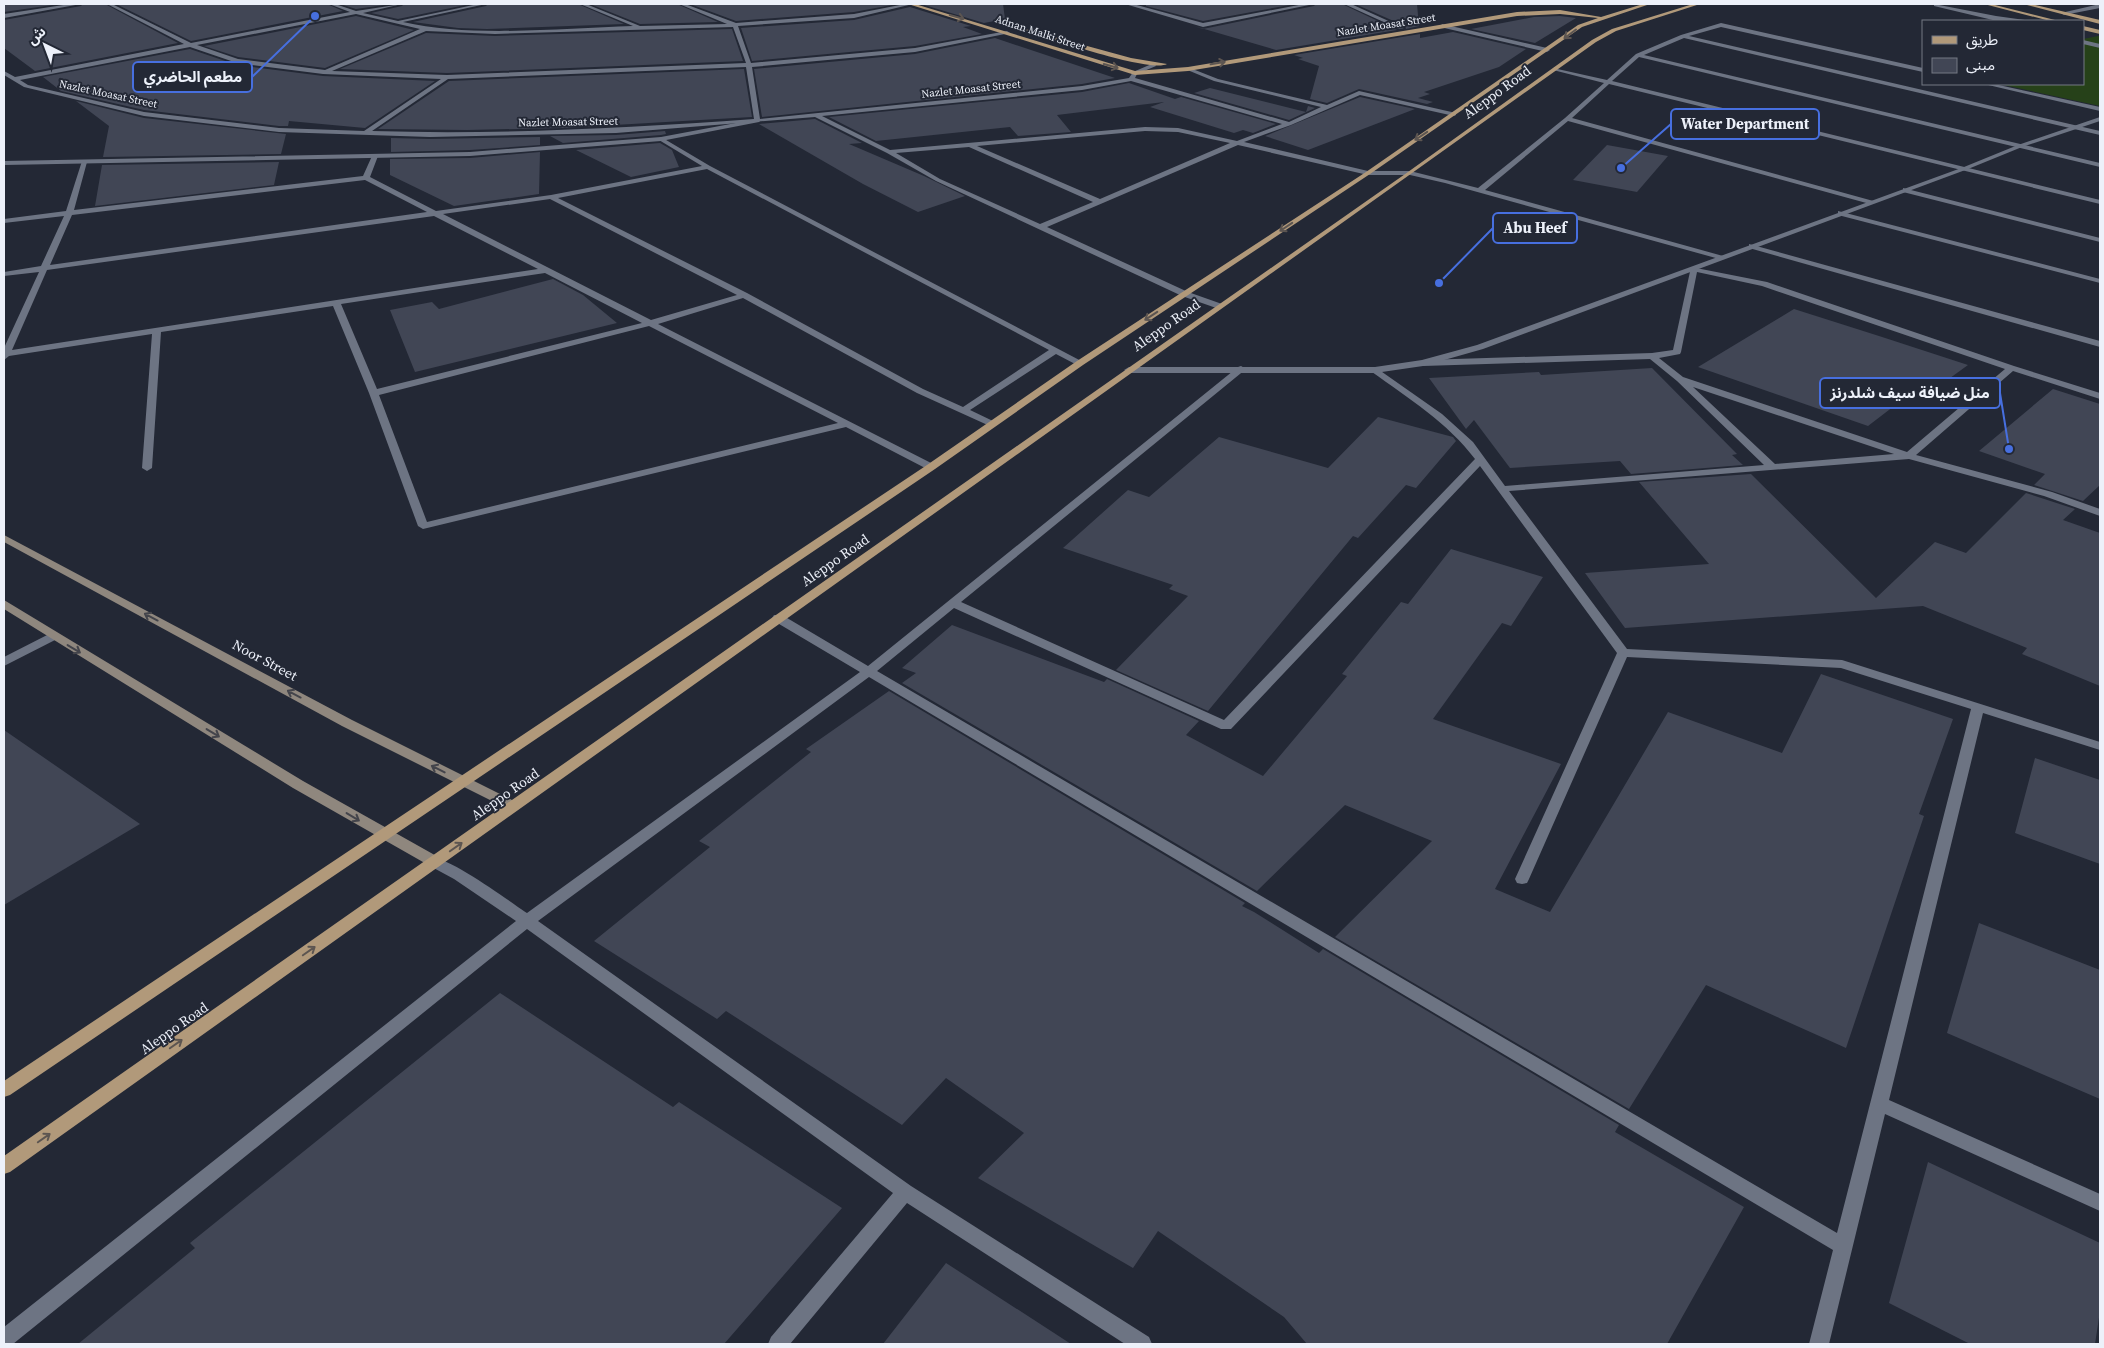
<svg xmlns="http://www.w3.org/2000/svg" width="2104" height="1348" font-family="'Source Serif 4','Noto Sans Arabic',serif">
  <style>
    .green { fill: #264119 }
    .building { fill: #414655 }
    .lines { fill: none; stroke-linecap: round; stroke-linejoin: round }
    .service { fill: #6d7483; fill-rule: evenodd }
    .minor { fill: #6d7483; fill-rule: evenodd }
    .tertiary { fill: #6d7483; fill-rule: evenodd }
    .secondary { fill: #8f877e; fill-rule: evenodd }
    .primary { fill: #b1997a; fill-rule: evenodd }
    .oneway { stroke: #5c5551 }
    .oneway2 { stroke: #43444b }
    .labels { text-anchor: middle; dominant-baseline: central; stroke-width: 4; stroke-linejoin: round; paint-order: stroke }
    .far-street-label { font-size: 11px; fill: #edf1fa; stroke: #232835 }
    .street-label { font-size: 14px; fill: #edf1fa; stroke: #232835 }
    .leader { fill: none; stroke: #476fdf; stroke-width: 2 }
    .callout-dot { fill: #476fdf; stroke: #232835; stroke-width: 2 }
    .callout { fill: #232835; stroke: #476fdf; stroke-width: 2 }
    .callout-label { font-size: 15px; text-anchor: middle; font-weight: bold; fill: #edf1fa }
  </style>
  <rect width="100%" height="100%" fill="#232835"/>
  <!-- green -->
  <path class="green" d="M2098 36H2100V106L1999 84H2083V39Z"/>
  <!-- building -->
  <path class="building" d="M4 4H59L4 12Z
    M83 4H105L178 43 35 71 4 48V20L81 6Z
    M116 4H327L343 11 191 41Z
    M340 4H391L356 9Z
    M404 4H470L398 19 371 13 402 6Z
    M488 4H578L624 24 487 29 458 28 413 22 486 6Z
    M590 4H677L718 22 640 24Z
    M690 4H897L854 12 736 21Z
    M921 4H1003L1005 19 984 23Z
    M1146 4H1295L1203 21 1146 6Z
    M1316 4H1342L1397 30 1276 50 1194 26 1203 29 1314 6Z
    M1355 4H1417L1419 26 1406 29 1405 26Z
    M910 7 971 26 963 27 982 34 915 46 752 61 741 28 854 20Z
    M356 16 414 30 325 68 238 57 204 46Z
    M1560 16 1576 18 1535 43 1471 29 1534 17Z
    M732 29 743 61 447 73 340 69 426 33 495 36Z
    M1453 32 1526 49 1499 67 1424 92 1430 94 1418 98 1433 102 1427 104 1359 89 1327 103 1310 99 1319 66 1298 59 1303 58 1294 55 1420 34V38Z
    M995 38 1115 78 1082 84 762 117 754 69 915 54Z
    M190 49 237 65 323 76 435 81 365 128 289 121 288 126H279L144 110 61 91 43 77Z
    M744 69 752 117 563 128 467 130 378 129 449 81Z
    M1129 83 1175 99 1181 97 1276 124 1253 133 1243 130 1234 133 1150 107 1164 102 1057 115 1071 132 1018 136 1010 127 876 141 829 117 1082 92Z
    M1210 88 1306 112 1308 106 1315 108 1289 120 1194 93Z
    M1360 97 1415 109 1308 150 1265 136Z
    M76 101 144 118 286 134 281 154 103 157 109 126Z
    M815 119 862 143 849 144 924 176 965 196 918 212 863 184 759 124Z
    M665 131 666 134 661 135 563 143 550 136 616 135Z
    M540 137V145L470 150 391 152V138L430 139Z
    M660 143 672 150 679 167 631 177 576 150Z
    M1607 145 1668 156 1637 192 1573 180Z
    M540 152 539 194 454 206 390 175V159L470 158Z
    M279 162 274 185 95 206 102 165Z
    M553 279 583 295 617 323 415 372 390 310 432 302 439 309Z
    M1794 309 1879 336 1968 365 1928 394 1915 390 1868 426 1698 367Z
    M1652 368 1737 454 1732 455 1743 465 1631 474 1620 461 1510 468 1474 420 1466 429 1429 378 1539 372 1541 375Z
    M2053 389 2100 404V485L2083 501 2034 485 2045 474 1979 451Z
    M1378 417 1453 437 1456 441 1416 488 1406 485 1358 538 1353 536 1208 711 1116 670 1188 596 1169 589 1173 585 1063 548 1128 490 1149 497 1219 437 1328 468Z
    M1751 474 1876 598 1935 542 1966 553 2026 493 2075 509 2063 520 2100 533V686L2022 654 2027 648 1923 606 1625 628 1585 573 1709 564 1639 482Z
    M1451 549 1543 577 1511 626 1502 623 1433 719 1561 764 1495 889 1550 912 1668 712 1782 753 1821 674 1953 719 1919 814 1924 816 1846 1048 1706 985 1629 1109 1335 937 1432 841 1345 805 1257 891 902 683 916 673 902 668 952 625 1104 682 1107 679 1199 721 1186 735 1263 776 1347 676 1342 674 1401 602 1408 604Z
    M889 691 1245 903 1242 906 1254 912 1319 953 1323 949 1619 1125 1615 1132 1744 1207 1667 1344H1307L1284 1317 1158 1231 1133 1268 978 1178 1024 1133 946 1078 902 1125 726 1011 717 1019 594 941 710 847 699 841 811 752 806 749Z
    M4 730 140 824 4 905Z
    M2035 758 2100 780V864L2015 833Z
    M1979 923 2100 970V1099L1947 1033Z
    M500 993 673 1107 679 1102 842 1208 724 1344H78L195 1248 190 1243Z
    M1928 1162 2100 1243V1311L2095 1344H1970L1889 1303Z
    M946 1263 1071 1344H883Z"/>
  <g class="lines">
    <!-- service -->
    <path class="service" d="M1934 4 1996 16 2032 21H1997L1934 6Z
      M2083 40 2100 44V48L2083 44Z"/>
    <!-- minor -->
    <path class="minor" d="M70 4H81L4 18V14Z
      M107 4H112L191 43 350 12 329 4H335L356 11 402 4 363 13 398 21 478 4H486L403 22C471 38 562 28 633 26L580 4H586L640 26 727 24 679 4H685L736 23 854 14 905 4H913L854 18 738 26 751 63 915 48 1007 31 1010 33 915 52 752 67 760 119 1082 86 1129 78 1133 72 1154 63 1156 66 1137 74 1135 78 1289 122 1321 107 1214 81 1185 69 1190 68 1218 79 1327 105 1359 91 1456 113V115L1454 116 1360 95 1291 125 1244 142 1368 171H1410L1478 188 1565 118 1604 83 1553 70V68L1607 80 1636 54 1681 35 1721 23 1923 68V72L1721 27 1689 36 2100 131V135L1684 38 1644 55 2100 163V167L1639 57 1612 81 2100 200V204L1609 84 1572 118 1877 202 1870 204 1568 121 1485 190 1723 256V260L1445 183 1410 175H1368L1238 145 1047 227 1188 292 1222 304 1223 306 1219 309 1182 296 936 181 887 153 815 117 616 133 430 137 279 132 144 116 24 87 4 75V71L15 77 184 44ZM356 14 420 29 325 70 238 59 197 45ZM733 27 746 63 447 75 332 71 426 31 495 34ZM190 47 237 63 323 74 441 79 364 131 279 128 144 112 28 85 20 80ZM746 67 754 119C627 128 499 135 372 131L448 79ZM1131 81 1282 124 1237 141 1178 128 1145 127 890 150 822 116 1082 90ZM1145 131 1178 132 1230 143 1100 199 977 146ZM969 147 1093 202 1040 224 940 179 896 153Z
      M1125 4H1133L1203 23 1304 4H1314L1203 27Z
      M1344 4H1351L1404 28 1399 29Z
      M2100 4V8L2064 15 2061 13Z
      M1442 24 1547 48 1550 50 1547 52 1440 27Z
      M1984 84H1994L2100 107V111Z
      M661 137 710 166 1085 363 1080 366 1077 365 1056 354 970 410 995 422V426L992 427 917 393 743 298 658 324 935 465V469H927L846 427 423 529 418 526 369 393 333 306 161 332 152 468 147 471 142 468 152 334 9 356 4 360V348L39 272 4 276V272L41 266 64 216 4 223V219L66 211 82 161 87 162 74 210 363 176 372 156 375 154 378 156 370 177 436 211 551 195 702 166 659 140 658 139ZM707 169 1049 350 963 407 923 389 747 293 558 198ZM365 180 427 212 50 265 72 215ZM550 199 737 295 651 320 443 214ZM434 216 538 269 12 350 47 270ZM545 273 642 323 377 389 341 304ZM649 326 838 423 427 522 379 395Z
      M1903 188 2100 238V242L1903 192Z
      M1838 211 2100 279V283L1838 215Z
      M1749 244 2100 341V347L1749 248Z
      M1691 267 1767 282 2014 366 2100 393V399L2013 371 1916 455 2052 492 2100 509V516L2044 496 1909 459 1509 491 1627 649 1842 660 2100 742V750L1983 713 1889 1100 2100 1194V1211L1885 1114 1829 1344H1809L1833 1250 869 677 538 921 911 1186 1149 1337 1152 1344H1125L907 1203 790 1344H768L771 1337 893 1193 527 929 13 1344H4V1327L516 921 454 879 430 866 428 862 430 858C446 854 510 902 527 913L860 672 774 621 772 618 774 615H782L868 666 1238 367 1241 366 1246 369 961 602 1224 720 1475 459C1448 423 1408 398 1372 372L1370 370 1375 367 1442 414 1473 442 1505 486 1764 465 1677 381 1650 359 1423 366 1418 363 1423 360 1652 353 1673 350ZM1697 272 1762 286 2005 369 1907 452 1683 377 1659 358 1680 354 1681 352ZM1693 387 1894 454 1775 464ZM1480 466 1617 653 1515 879 1517 883 1522 884 1527 883 1529 879 1627 657 1841 668 1971 709 1837 1233 877 671 954 608 1221 729H1231Z
      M53 632 57 633 59 636 57 639 4 666V657Z"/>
    <!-- tertiary -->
    <path class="tertiary" d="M2100 117V121L2022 147 1968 169 1483 349 1423 366 1375 373H1129L1124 370 1129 367H1375L1422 360 1477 345 1964 167 2018 145Z
      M757 119 760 121 759 122 661 141 470 156 4 165V161L470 152 661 137Z"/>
    <!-- secondary -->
    <path class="secondary" d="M4 535 352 720 518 803 520 806 518 809H508L342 726 4 542Z
      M4 600 303 781 440 858 442 862 440 866 435 867 430 866 293 788 4 609Z"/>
    <!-- primary -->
    <path class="primary" d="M908 4H915L1135 71 1188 67 1517 12 1560 10 1601 17 1643 4H1650L1582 27 1370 174 1083 365 935 469 10 1095 4 1097V1081L927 465 1077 361 1366 172 1578 25 1598 18 1560 14 1517 16 1188 71 1135 75Z
      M1693 4H1700L1616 31 1596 42 10 1172 4 1174V1156L1408 172 1592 40 1612 29Z
      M1984 4H1991L2059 21H2050Z
      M2023 4H2031L2100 20V24Z
      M2083 26 2100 30V34L2083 30Z
      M1025 29 1131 58 1167 64C1150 73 1049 38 1025 31Z"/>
  </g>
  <!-- one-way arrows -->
  <defs><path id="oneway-shaft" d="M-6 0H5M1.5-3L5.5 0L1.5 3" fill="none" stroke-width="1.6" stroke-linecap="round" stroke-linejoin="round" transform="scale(1.25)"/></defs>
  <g class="oneway">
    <use href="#oneway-shaft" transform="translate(957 17) rotate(16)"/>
    <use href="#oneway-shaft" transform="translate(1570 34) rotate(143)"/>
    <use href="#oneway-shaft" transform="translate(1218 63) rotate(-10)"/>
    <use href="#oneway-shaft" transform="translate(1111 66) rotate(16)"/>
    <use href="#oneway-shaft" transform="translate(1421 136) rotate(146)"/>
    <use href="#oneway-shaft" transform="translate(1286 227) rotate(146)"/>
    <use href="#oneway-shaft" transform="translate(1151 316) rotate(147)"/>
    <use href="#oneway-shaft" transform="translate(456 847) rotate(-35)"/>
    <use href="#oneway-shaft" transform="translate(309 951) rotate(-35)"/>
    <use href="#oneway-shaft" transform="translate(176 1044) rotate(-35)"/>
    <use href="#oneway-shaft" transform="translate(44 1138) rotate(-35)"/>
  </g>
  <g class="oneway2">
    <use href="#oneway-shaft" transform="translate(151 617) rotate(-152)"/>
    <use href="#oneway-shaft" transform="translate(74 649) rotate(31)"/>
    <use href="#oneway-shaft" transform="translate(294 694) rotate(-152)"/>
    <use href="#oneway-shaft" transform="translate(213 733) rotate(31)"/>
    <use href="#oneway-shaft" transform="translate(438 769) rotate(-153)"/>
    <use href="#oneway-shaft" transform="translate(353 817) rotate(31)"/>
  </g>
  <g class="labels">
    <!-- far-street labels -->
    <g class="far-street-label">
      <text transform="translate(1386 25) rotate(-9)">Nazlet Moasat Street</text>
      <text transform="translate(1040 33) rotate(18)">Adnan Malki Street</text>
      <text transform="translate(971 89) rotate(-6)">Nazlet Moasat Street</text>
      <text transform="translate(108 94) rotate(12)">Nazlet Moasat Street</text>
      <text transform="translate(568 122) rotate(-1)">Nazlet Moasat Street</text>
    </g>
    <!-- street labels -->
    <g class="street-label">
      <text transform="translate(1497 92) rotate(-36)">Aleppo Road</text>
      <text transform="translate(1166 325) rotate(-35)">Aleppo Road</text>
      <text transform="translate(835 560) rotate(-35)">Aleppo Road</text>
      <text transform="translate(265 660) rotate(28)">Noor Street</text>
      <text transform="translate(505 794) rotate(-35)">Aleppo Road</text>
      <text transform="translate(174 1028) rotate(-35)">Aleppo Road</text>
    </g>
  </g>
  <!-- callouts -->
  <path class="leader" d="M315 16L252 77M1621 168L1671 124M1439 283L1493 228M2009 449L2000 393"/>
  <g class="callout-dot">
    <circle cx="315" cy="16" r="5"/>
    <circle cx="1621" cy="168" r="5"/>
    <circle cx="1439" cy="283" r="5"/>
    <circle cx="2009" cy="449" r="5"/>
  </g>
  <g class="callout">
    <rect x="133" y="62" width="119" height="30" rx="5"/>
    <rect x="1671" y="109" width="148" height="30" rx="5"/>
    <rect x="1493" y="213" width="84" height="30" rx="5"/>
    <rect x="1820" y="378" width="180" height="30" rx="5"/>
  </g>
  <g class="callout-label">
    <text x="193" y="82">مطعم الحاضري</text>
    <text x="1745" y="129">Water Department</text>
    <text x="1535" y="233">Abu Heef</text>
    <text x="1910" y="398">منل ضيافة سيف شلدرنز</text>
  </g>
  <!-- border -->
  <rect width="2104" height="1348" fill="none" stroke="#edf1fa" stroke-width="10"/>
  <!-- legend -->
  <rect x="1922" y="20" width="162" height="65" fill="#232835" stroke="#747884"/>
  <rect x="1932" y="36" width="25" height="8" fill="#b1997a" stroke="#747884"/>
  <text x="1966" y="45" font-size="15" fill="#edf1fa">طريق</text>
  <rect x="1932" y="58" width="25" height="15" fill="#414655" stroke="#747884"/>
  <text x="1966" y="70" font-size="15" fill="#edf1fa">مبنى</text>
  <!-- north arrow -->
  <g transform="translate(45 45) rotate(318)" stroke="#232835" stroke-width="4" paint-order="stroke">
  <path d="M0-4L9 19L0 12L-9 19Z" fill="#edf1fa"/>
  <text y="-8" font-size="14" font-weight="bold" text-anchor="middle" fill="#edf1fa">ش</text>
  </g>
</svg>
